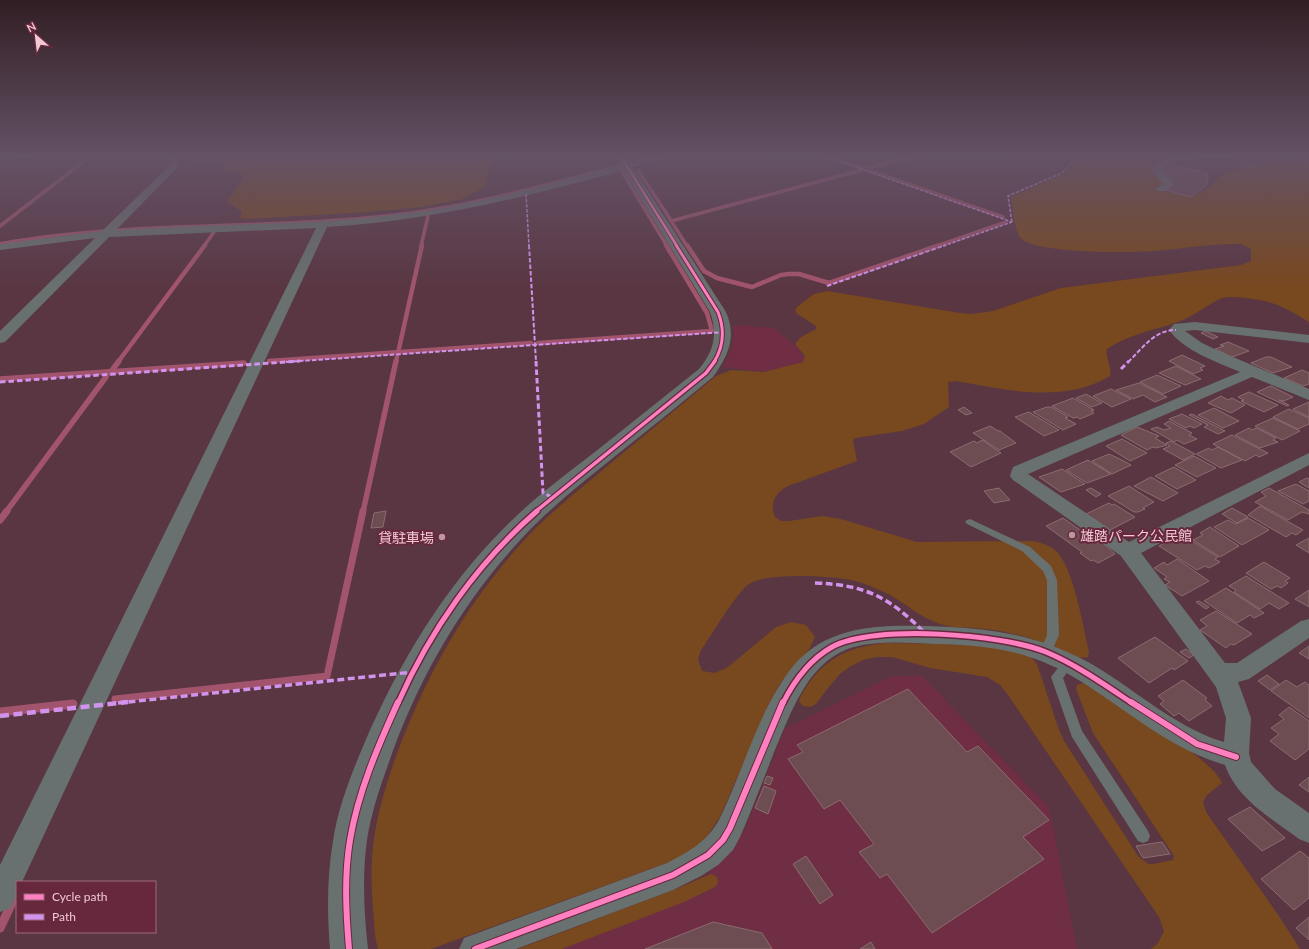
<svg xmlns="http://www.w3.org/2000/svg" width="1309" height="949" viewBox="0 0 1309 949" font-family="Lato,'Noto Sans JP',sans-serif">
<rect width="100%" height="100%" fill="#593642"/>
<!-- built -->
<g fill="#702e45">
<path d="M733,325L774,328L797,347L805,359L799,364L764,372L723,367L731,350L734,333Z"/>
<path d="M892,676H922L1049,807L1077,949H518L678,888L706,875L729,854L745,829L785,729Z"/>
</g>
<!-- green -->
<g fill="#78481f">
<path d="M179,155H492L485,187L462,199L422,207L369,212L246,219L240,218L242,212L227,201L244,178V175L218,169L228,164L178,158Z"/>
<path d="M1083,155H1214L1182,157L1158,163L1165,183L1160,190L1192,197L1211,186L1220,176L1245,167L1309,160V322C1284,307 1274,301 1245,298C1236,297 1226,296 1218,300C1204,307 1192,317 1178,322C1154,330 1127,335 1107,349C1105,358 1112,366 1110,376C1064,404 1006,390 956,381L948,382L949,407L924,424L902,431L855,438L853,441L857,461L788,486C776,492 769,503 775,517L781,521H789L822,516L841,519L917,542L1032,541C1042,543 1050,545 1057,552C1074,570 1083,626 1089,652L1088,657C1072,662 1044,642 1026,637C1013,634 999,630 985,629C970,627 954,629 940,624C920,618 906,603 888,594C876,588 864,583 851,580C829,576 768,572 749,584C736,593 712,635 701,650L698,659L702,671L715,673L728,667L776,627L791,622L806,625L815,637L809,650L793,667L779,685L768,706L720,817L707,836L690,852L667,863L431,949H378C374,935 374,921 373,907C368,850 376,815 394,762C424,678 467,601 528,536C552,511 579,490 605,468C642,437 679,407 716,376L731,370L764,372L803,362L805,356L795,344L801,337L816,329V326L796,313L795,310L797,307L814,294L827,291L960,313L971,314L993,311L1061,288L1241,265L1251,261V249L1241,244C1212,243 1182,249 1153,251C1131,253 1028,254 1019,236C1014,227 1013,207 1011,197L1065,173Z"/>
<path d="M888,643L991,645L1030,656L1037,664L1058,727L1064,741L1138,856L1148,864H1153L1173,860L1174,856L1093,733L1076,689L1077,685L1083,683L1089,685C1117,703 1212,757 1222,783L1207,795L1203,802L1206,812L1279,916L1300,949H1151L1158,943L1164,931L1159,917L1008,695L1000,685L987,677L930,668L892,657H877L863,660L851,666L840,674L828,688L816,704L810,707L803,706L799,701C801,694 805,689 809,683C829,655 856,645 888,643Z"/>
<path d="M711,874L717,877L718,882L715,887L684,902L562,949H518L678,888Z"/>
</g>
<!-- water -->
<path fill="#a2546d" d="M654,155H663L477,204L369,219L83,234L0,245V242C128,219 259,228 388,214C479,204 566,177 654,155Z"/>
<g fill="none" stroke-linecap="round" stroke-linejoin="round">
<!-- stream-far4 -->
<g stroke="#a2546d" stroke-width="3.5">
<path d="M825,155L1003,217"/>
<path d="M865,169L918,155"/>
<path d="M621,170L667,246"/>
<path d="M638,170L672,222"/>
<path d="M671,221L862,170"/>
<path d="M673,224L687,246"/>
<path d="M0,226L92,155"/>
<path d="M204,246L214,232"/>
<path d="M421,246L428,216"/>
<path d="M937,246L1006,222"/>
</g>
<!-- stream-far3 -->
<g stroke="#a2546d" stroke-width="4.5">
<path d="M687,245L704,271L717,278L752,287L781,275L789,274H799L829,283L940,245"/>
<path d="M538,343L712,331L707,313L666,245"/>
<path d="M398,353L422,245"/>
<path d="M269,361L531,343"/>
<path d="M118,362L205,245"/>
<path d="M396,362L397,357"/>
</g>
<!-- stream-far2 -->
<g stroke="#a2546d" stroke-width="5.5">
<path d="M110,373L119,361"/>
<path d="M0,379L244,363"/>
<path d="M6,512L106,377"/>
<path d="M363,512L396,361"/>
</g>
<!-- stream-far1 -->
<g stroke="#a2546d" stroke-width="7">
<path d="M0,520L7,511"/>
<path d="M115,699L327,676L363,511"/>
</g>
<!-- stream -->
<g stroke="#a2546d" stroke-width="9">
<path d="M0,712L73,704"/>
<path d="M0,928L17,892"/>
</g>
</g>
<!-- building -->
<g fill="#6d4d52" stroke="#8a6c71">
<path d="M1263,155H1287L1279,158Z"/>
<path d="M1247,162L1256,165L1246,167L1237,164Z"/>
<path d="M1170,165L1208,173L1205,175L1208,176L1206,186L1191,197L1165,190L1162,173L1166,172L1160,170Z"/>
<path d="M1206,331L1218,337L1213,339L1201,333Z"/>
<path d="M1228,342L1249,351L1232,357L1215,349L1224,346L1220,345Z"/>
<path d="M1182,355L1205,366L1200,368L1203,370L1193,374L1169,361Z"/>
<path d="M1266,357H1271L1292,367L1273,373L1251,363Z"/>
<path d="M1176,366L1201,379L1185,385L1159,373Z"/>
<path d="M1302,370L1309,373V384L1303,386L1284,378Z"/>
<path d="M1157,375L1181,386L1163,394L1140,382Z"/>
<path d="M1139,383L1167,397L1155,402L1143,395L1133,399L1116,390Z"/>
<path d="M1271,386L1293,397L1284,401L1279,400L1289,405L1287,406L1257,392Z"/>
<path d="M1111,389L1131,399L1112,407L1093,396Z"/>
<path d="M1249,392L1278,405L1264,412L1241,401L1244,400L1238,397Z"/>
<path d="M1086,394L1102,403L1092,407L1076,398Z"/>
<path d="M1221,396L1228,400L1232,398L1245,405L1231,413L1208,403Z"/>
<path d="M1073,398L1094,410L1091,411L1094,413L1080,419L1077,417L1073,418L1052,406Z"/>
<path d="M1309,402V417L1293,409Z"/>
<path d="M964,407L972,413L966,415L958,410Z"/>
<path d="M1047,407H1051L1068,417L1065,418L1076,424L1063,430L1033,412Z"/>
<path d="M1214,408L1239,421L1223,428L1198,415Z"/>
<path d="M1289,409L1309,418V424L1298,429L1273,417Z"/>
<path d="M1029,412L1059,430L1044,436L1015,417Z"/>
<path d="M1182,414L1202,424L1194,428L1190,426L1186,428L1169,419Z"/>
<path d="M1192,414L1225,431L1218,434L1204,427L1208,425L1189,415Z"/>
<path d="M1273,418L1300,431L1282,440L1255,426Z"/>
<path d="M1169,421L1192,433L1189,435L1197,439L1184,444L1177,440L1174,442L1151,429L1157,427L1164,430L1171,428L1164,424Z"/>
<path d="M990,426L998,431H1000L1016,443L999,450L973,433Z"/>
<path d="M1137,427L1159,436L1155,438L1167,445L1156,448L1153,447L1147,450L1121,435Z"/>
<path d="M1249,428L1252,430L1256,428L1276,438L1273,440L1278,442L1260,448L1235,435Z"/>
<path d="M1232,435L1268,453L1259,457L1256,455L1245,461L1213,444Z"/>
<path d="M1122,439L1147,453L1130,461L1106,446Z"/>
<path d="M982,440L1001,453L971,467L950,452L974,441L977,443Z"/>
<path d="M1171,441L1195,454L1183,460L1163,449L1170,446L1166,443Z"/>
<path d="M1218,447L1242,460L1221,468L1196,454L1209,448L1212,450Z"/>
<path d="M1109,454L1120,459L1131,465L1112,474L1092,461Z"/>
<path d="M1194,456L1216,468L1197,477L1175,465Z"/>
<path d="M1088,460L1111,474L1087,483L1066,470Z"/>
<path d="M1174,467L1196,480L1177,489L1155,476Z"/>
<path d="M1062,469L1085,484L1061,492L1039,477Z"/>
<path d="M1151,477L1178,493L1163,501L1134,486Z"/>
<path d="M1307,478L1309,479V488L1299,482Z"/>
<path d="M1296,484L1309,491V501L1303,504L1278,491Z"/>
<path d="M1129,486L1154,502L1143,508L1145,509L1138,512H1134L1108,496Z"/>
<path d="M999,488L1010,500L994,503L984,491Z"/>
<path d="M1091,488L1101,494L1096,497L1086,490Z"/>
<path d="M1269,488L1309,510V514L1302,512L1288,520L1255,502L1266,496L1261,492Z"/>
<path d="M1109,503L1112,505L1114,504L1135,517L1110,530L1086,514Z"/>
<path d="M1260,506L1303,530L1296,535L1292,533L1286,537L1248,515Z"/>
<path d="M1232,508L1248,517L1237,523L1222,514Z"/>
<path d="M386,511L383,527L371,528L374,513Z"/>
<path d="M1063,518L1100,544L1103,543L1115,554L1098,563L1093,560L1091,561L1080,553L1082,552L1046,526Z"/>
<path d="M1248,518L1269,530L1242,545L1214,527L1228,520L1236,524Z"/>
<path d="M1210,527L1239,546L1220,557L1193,540L1203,535L1200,533Z"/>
<path d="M1182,535L1218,557L1215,559L1220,562L1209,568L1205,566L1197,570L1159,546L1171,539L1175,542L1177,541L1174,539Z"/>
<path d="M1309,538V553L1296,545Z"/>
<path d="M1177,559L1209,581L1182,596L1165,585L1170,582L1164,579L1167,577L1154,568L1164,562L1167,565Z"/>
<path d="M1264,562L1290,578L1285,581L1288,583L1281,588L1277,586L1271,589L1246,573Z"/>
<path d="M1246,576L1289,603L1279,609L1269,603L1260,609L1234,592L1236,590L1229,586Z"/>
<path d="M1226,588L1264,613L1254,618L1250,615L1237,623L1204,601Z"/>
<path d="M1309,590V607L1295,599Z"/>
<path d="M1199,601L1209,607L1206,609L1196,602Z"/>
<path d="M1216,611L1252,634L1234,645L1231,644L1226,648L1200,630L1207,626L1200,620Z"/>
<path d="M1155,637L1188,661L1174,670L1172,668L1149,683L1118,658Z"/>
<path d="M1309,646V659L1299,653Z"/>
<path d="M1186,649L1194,655L1189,658L1180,652Z"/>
<path d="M1267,675L1279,684L1270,690L1258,681Z"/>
<path d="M1183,680L1207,698L1205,700L1212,706L1189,721L1179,713L1174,716L1160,704L1164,701L1158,696Z"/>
<path d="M1286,680L1297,687L1305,682L1309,685V718L1271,691Z"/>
<path d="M908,689L967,752L978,746L1049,820L1023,837L1044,859L932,933L887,874L880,878L859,852L874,844L840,800L824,809L788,759L803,752L797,745Z"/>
<path d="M1289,707L1309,721V749L1295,760L1270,741L1279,734L1271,728L1284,719L1279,715Z"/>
<path d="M767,776L773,778L770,785L764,783Z"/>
<path d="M1309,777V792L1299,785Z"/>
<path d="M764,786L776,791L768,814L755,808Z"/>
<path d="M1250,807L1285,838L1262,851L1228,819Z"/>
<path d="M1162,842L1170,854L1143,858L1136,846Z"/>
<path d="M1300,851L1309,858V898L1294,910L1261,879Z"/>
<path d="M806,856L833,895L820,904L793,864Z"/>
<path d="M1309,917V940L1296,928Z"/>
<path d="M713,922L762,933L772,949H645Z"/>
<path d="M871,942L875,949H860Z"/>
</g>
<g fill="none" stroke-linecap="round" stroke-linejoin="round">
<!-- service -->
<g fill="#687170" fill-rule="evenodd">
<path d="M970,519L1030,547L1051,566L1057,580L1059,635L1050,655L1046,657L1042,655L1040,652L1047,635V580L1043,571L1022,551L967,524L965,522L967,520Z"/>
<path d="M1068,658L1072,660L1074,663L1063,678L1082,731L1148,831L1150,836L1148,841L1143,843L1138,841L1072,737L1051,677L1064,660Z"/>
</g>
<!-- minor -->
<g fill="#687170" fill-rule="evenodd">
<path d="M0,155H36L31,158L0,159Z"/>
<path d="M168,155H177L176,158L180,162L177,168L116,230C216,223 317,226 417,212C488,202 557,181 626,164L631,167L629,169C529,196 432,221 327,227L22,882H17V894L11,908L0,912V865L316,228L109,237L5,342L0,343V331L95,238L0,250V244L102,231L168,167L170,162L166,158Z"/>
<path d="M1179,155H1235L1230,158C1215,158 1167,156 1161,170L1174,184L1165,191H1157L1156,189L1163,183L1153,173L1151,168L1158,162Z"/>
<path d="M1195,322L1309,335V343L1195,330L1185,331L1202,343L1221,352L1309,389V400L1252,377L1028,474L1129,542L1309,453V465L1141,553L1225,663H1237L1301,621L1309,619V638L1249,679L1238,682L1251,718L1249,753L1251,762L1275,789L1309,813V843L1299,839C1272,819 1237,799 1225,765C1164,747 1124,706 1070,675C1026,650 986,645 936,644C909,643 880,640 854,647C807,660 790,716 773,755C762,783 752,810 740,837L733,850L718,865L701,876L673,890L516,949H459L464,938L667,863C689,852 708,841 720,818C743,771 760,706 794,665C829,625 879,625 927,626C986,628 1034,633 1086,661C1132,686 1173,727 1224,742L1226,718L1216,687L1121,556L1013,480L1010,476L1013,467L1240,372C1217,362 1184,351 1169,330L1174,324Z"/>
</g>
<!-- tertiary -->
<path fill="#687170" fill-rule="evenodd" d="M614,155H625L726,312C737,337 728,356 713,377C680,404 647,431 614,457C583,482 551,507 524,536C462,602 417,680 388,765C379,790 371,814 367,840C362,876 364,913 368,949H330C327,913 327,876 333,841C338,807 351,775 364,744C399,663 444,587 508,524C536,496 569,472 600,448C633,422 666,395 699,369C714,351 718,334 710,312Z"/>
<!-- quiet-far4 -->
<g stroke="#d193ec" stroke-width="1.5" stroke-dasharray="3.5 1.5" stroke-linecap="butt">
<path d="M821,155L1012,222"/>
<path d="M626,167L671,155"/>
<path d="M526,194L529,246"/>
<path d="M1012,222L1008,196L1062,173L1079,155"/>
<path d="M943,246L1012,222"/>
</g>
<!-- quiet-far3 -->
<g stroke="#d193ec" stroke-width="2" stroke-dasharray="4.5 2" stroke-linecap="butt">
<path d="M529,245L536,362"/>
<path d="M827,286L946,245"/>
<path d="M286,362L724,332"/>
<path d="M1128,362C1143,348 1154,330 1176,330"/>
</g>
<!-- quiet-far2 -->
<g stroke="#d193ec" stroke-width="3" stroke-dasharray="5.5 3" stroke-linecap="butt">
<path d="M536,361L543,493L552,497"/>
<path d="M1121,369L1129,361"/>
<path d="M0,382L300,361"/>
</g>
<!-- quiet-far1 -->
<g stroke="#d193ec" stroke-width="3.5" stroke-dasharray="7 3.5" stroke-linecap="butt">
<path d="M815,583C868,585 890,598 927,635"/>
<path d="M118,703L413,672"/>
</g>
<!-- quiet -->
<path stroke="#d193ec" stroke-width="4.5" stroke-dasharray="9 4.5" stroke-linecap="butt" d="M0,716L128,702"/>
<!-- cycleway-far4 casing -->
<g stroke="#67283e" stroke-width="4">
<path id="cycleway-far4" d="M620,155L677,246"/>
</g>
<!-- cycleway-far3 casing -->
<g stroke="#67283e" stroke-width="5">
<path id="cycleway-far3" d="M676,245L718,312C725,330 724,346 714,362"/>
</g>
<!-- cycleway-far2 casing -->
<g stroke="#67283e" stroke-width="6">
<path id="cycleway-far2" d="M535,512L706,373L715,361"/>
</g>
<!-- cycleway-far1 casing -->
<g stroke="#67283e" stroke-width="8">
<g id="cycleway-far1">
<path d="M398,703C430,631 477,563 537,511"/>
<path d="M783,703C794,681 809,660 832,647C874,624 1002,634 1046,652C1077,665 1105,685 1132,703"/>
</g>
</g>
<!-- cycleway casing -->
<g stroke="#67283e" stroke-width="8">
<g id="cycleway">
<path d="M1131,702L1197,744L1236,757"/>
<path d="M349,949C346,913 344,876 350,840C358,792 378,746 398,702"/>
<path d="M475,949L673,875L708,855L723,840L730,828L783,702"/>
</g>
</g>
<!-- cycleway-far4 -->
<use href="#cycleway-far4" stroke="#ff80c0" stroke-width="2.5"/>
<!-- cycleway-far3 -->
<use href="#cycleway-far3" stroke="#ff80c0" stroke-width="3"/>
<!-- cycleway-far2 -->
<use href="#cycleway-far2" stroke="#ff80c0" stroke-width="3.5"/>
<!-- cycleway-far1 -->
<use href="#cycleway-far1" stroke="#ff80c0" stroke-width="5"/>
<!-- cycleway -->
<use href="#cycleway" stroke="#ff80c0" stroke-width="6"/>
</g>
<!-- sky -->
<linearGradient id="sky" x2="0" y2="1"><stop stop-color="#311e24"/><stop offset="0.54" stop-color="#645265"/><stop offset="1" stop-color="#645265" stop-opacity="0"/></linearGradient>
<rect width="1309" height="288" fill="url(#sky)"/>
<!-- markers -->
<g fill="#bc96a0" stroke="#67283e" stroke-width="1.5">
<circle cx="1072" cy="535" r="4"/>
<circle cx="442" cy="537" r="4"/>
</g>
<g text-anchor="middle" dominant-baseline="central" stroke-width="4" stroke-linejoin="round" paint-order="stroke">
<!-- poi labels -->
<g font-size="14" fill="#f1c9d3" stroke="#67283e" text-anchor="start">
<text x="1080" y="535">雄踏パーク公民館</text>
<text x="434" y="537" text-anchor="end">貸駐車場</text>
</g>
</g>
<!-- legend -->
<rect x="16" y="881" width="140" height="52" fill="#67283e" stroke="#9e687a"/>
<rect x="24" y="894" width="20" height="6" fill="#ff80c0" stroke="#9e687a"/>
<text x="52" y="901" font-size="12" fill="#f1c9d3">Cycle path</text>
<rect x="24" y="914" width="20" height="6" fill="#d193ec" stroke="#9e687a"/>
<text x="52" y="921" font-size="12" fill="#f1c9d3">Path</text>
<!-- north arrow -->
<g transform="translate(36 36) rotate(332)" stroke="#67283e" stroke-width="3" paint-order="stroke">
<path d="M0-3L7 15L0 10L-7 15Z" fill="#f1c9d3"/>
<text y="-6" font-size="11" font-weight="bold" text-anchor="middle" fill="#f1c9d3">N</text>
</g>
</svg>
